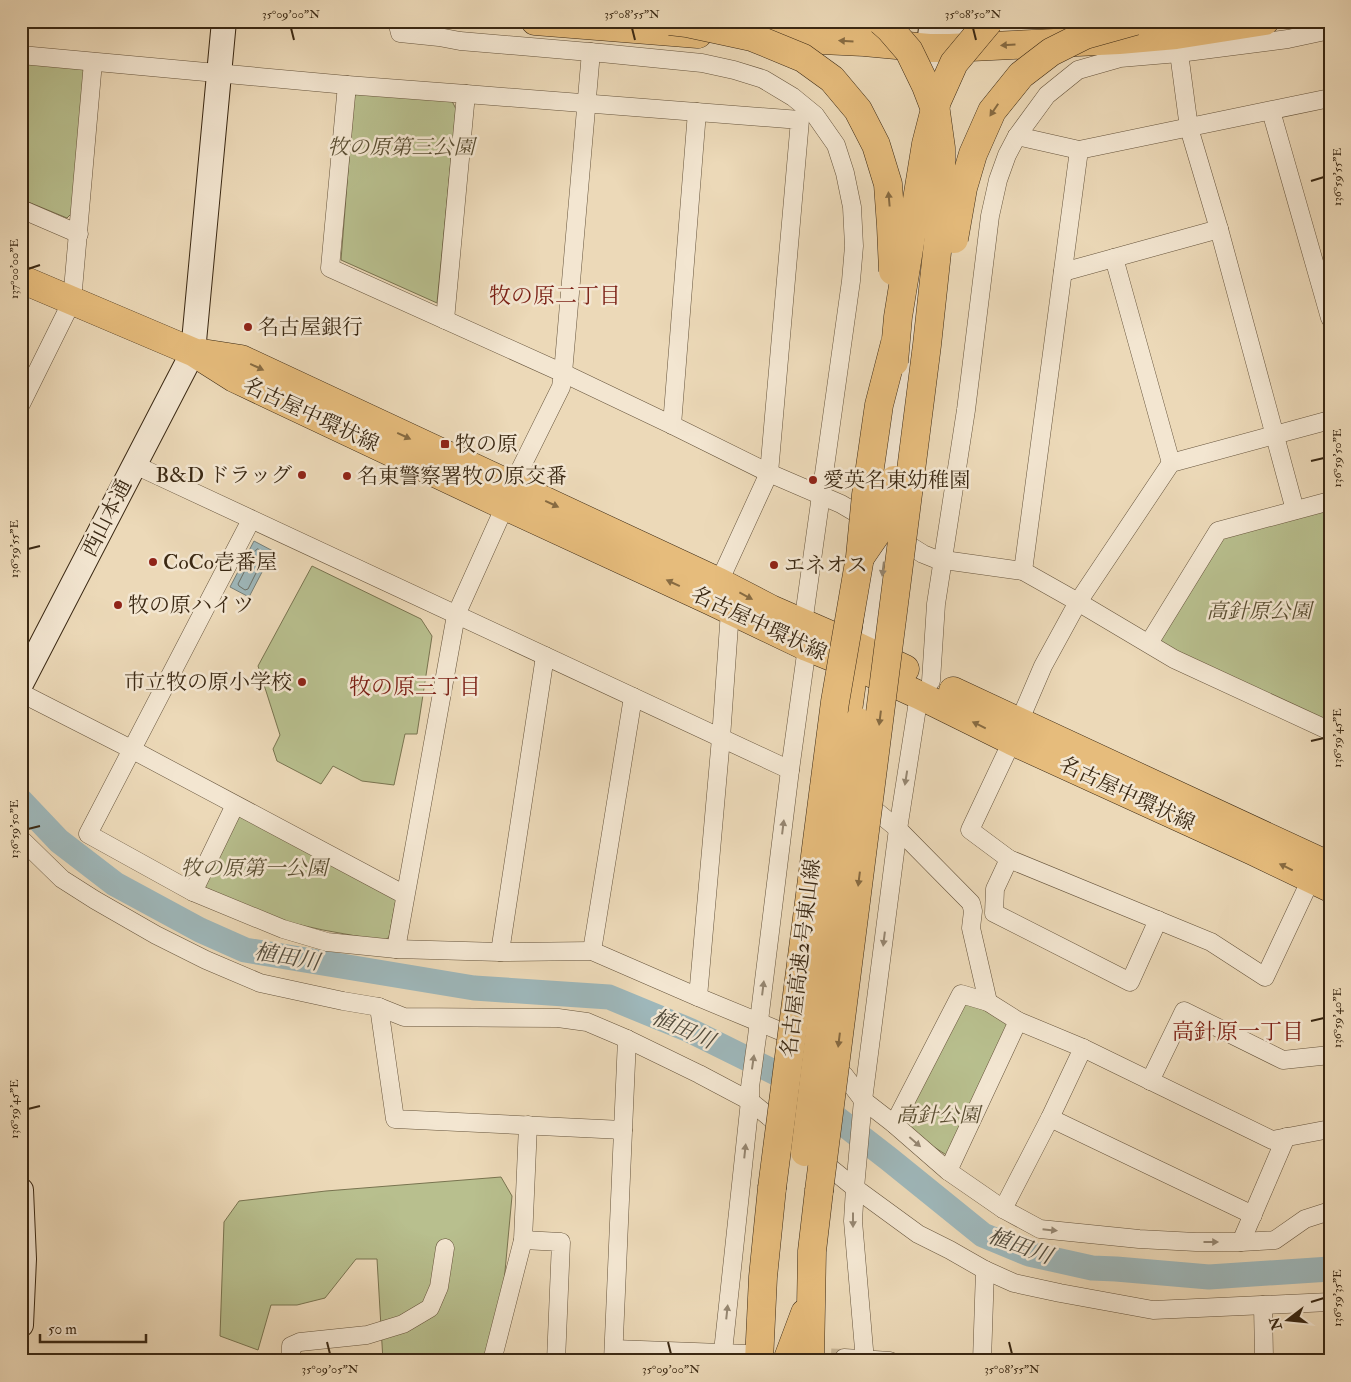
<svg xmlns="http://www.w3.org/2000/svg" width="1351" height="1382" viewBox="0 0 1351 1382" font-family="'IM FELL Double Pica','Noto Serif JP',serif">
<rect width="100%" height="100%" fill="#ecd9b8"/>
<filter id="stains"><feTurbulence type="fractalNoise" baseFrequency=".004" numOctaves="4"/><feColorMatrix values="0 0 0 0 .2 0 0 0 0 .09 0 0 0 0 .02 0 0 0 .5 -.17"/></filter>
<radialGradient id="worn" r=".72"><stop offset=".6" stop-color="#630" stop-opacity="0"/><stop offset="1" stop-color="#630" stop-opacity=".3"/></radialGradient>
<!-- green -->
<g fill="#b8bf8e" stroke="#797450">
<path d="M21,63L85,69L72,213L67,218L21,199Z"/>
<path d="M361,92L451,99L456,109L437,303L341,260L354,96Z"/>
<path d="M1330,506V723L1160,644L1161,638L1222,536Z"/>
<path d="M312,566L421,619L432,636L417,734H405L394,785L362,781L333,766L321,784L277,761L273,749L280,735L258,666Z"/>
<path d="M237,815L396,900L389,937L384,941L323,930L274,919L202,886Z"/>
<path d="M968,1003L1004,1018L1008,1029L948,1156L906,1129L904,1121L963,1006Z"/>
<path d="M501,1177L512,1196L503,1293L487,1361H383L377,1259H356L325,1298L297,1305H271L258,1350L220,1336L224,1222L239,1201L326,1191Z"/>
</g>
<!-- water -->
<path fill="#9eb7ba" stroke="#767e77" d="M254,541L273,551L249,597L230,587Z"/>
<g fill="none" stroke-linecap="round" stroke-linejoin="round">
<!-- shore -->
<path stroke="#6c7066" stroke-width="1" d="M258,549L264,553L265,555L248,589L245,590L239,586L238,584L255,551Z"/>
<!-- river -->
<path stroke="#9eb7ba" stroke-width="25" d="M21,801L59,841L115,884L200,930L245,950L474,988L609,997L689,1030L782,1076L889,1159L983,1235L1029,1254L1092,1268L1116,1269L1209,1277L1330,1269"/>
<!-- street-tunnel -->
<path stroke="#c8b697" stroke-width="18" stroke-dasharray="18 9" stroke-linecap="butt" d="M750,1354L844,1358"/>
<!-- street casing -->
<g stroke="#66543c" stroke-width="19">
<g id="street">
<path d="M397,21L400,33L439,37L460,41L601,53L702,63L734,70L763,79L793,97L815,115L836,145L845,173L852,207L854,246L851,281L803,624"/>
<path d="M1179,53L1189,128L1219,229L1295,510"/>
<path d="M21,55L347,85L466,94L800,120L769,473L719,582"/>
<path d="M347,85L330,268L563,373L672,425L769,473L841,504L870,521"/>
<path d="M1271,111L1330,318"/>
<path d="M1017,136L1079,150L1330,98"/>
<path d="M21,209L79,234"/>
<path d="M1114,258L1171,463"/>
<path d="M1063,272L1219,229"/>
<path d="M445,320L466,94"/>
<path d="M21,404L72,301L93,62"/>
<path d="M672,425L697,112"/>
<path d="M135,465L790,770"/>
<path d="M512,486L561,387L563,373L591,52"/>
<path d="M251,520L88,834L193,892L283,929L327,942L396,949L500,952L592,951L698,997L721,738L730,611"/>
<path d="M894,536L923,554L943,562"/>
<path d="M944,560L1023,571L1078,602L1174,659L1330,731"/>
<path d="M1023,571L1079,150"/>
<path d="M1149,643L1218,531L1330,501"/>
<path d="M931,681L936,604L966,410L990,216L998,180L1007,155L1017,136L1047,95L1078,70L1120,58L1179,53L1288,39L1330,30"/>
<path d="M21,693L131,749L405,895"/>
<path d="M1019,722L1043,666L1078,602L1171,463L1330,420"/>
<path d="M1012,741L970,830L1009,859L1211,942L1265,977L1311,879"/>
<path d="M866,799L876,811L898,829L971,903L973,911L971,928L988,1002"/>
<path d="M21,839L62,879L95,900L156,935L206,960L260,983L343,1001L379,1007L404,1017L558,1018L587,1022L627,1039L699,1074L750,1101L785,1130"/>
<path d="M1009,859L995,889L994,913L1130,982L1158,920"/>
<path d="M193,892L235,805"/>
<path d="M396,949L456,615L505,506"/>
<path d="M592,951L633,697"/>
<path d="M500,952L545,656"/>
<path d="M698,997L780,1031"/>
<path d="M379,1007L395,1119L623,1130"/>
<path d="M844,1075L863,1100L894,1124L948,1171L1003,1209L1040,1229L1139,1239L1196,1242H1241L1275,1240L1305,1219L1330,1211"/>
<path d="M1150,1081L1184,1011L1283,1060L1330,1055"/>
<path d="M1050,1118L1253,1215"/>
<path d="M894,1124L961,994L988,1002L1018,1021L1083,1048L1272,1140L1330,1129"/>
<path d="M818,1158L855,1188L918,1234L950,1250L985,1270L1014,1283L1060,1293L1153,1310L1330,1302"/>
<path d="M948,1171L1018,1021"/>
<path d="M1003,1209L1050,1118L1083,1048"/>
<path d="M523,1240L561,1242L556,1361"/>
<path d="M1241,1242L1286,1137"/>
<path d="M614,1349L748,1354"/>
<path d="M844,1358L890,1361"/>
<path d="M291,1361V1346L300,1342L367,1335L403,1324L430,1308L439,1287L445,1248"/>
<path d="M492,1361L523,1240L528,1125"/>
<path d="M613,1361L627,1039"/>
<path d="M722,1361L750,1101V1087L757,1037L790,770L807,647"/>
<path d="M865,1361L853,1221L855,1188L863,1100L898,829L919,695"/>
<path d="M982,1361L985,1270"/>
<path d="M1262,1361L1264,1358L1263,1305"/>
</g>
</g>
<!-- secondary casing -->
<g stroke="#3a2813" stroke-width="26">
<g id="secondary">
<path d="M948,66L953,21"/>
<path d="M926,67L932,21"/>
<path d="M869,671L925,245"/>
<path d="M21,684L193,352L224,21"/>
<path d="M21,1190L24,1259L21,1325"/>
</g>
</g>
<!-- primary casing -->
<g stroke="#3a2813" stroke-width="29">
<g id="primary">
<path d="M21,279L193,352L234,378L505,506L711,601L807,647L869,672L919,695L1012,741L1253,851L1330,888"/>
<path d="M202,353L241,359L719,582L771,609L856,646L905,669"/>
<path d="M953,691L1330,866"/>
</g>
</g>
<!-- highway casing -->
<g stroke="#3a2813" stroke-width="29">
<g id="highway">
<path d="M535,21L698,34"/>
<path d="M756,37L864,42L929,48H950L1119,40L1176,35L1265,21"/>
<path d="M847,718L854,667"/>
<path d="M759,1361L763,1277L772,1188"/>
<path d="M787,1361L805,1313"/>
<path d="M810,1361L812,1251L819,1191"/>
</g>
</g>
<!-- street -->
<use href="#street" stroke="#f3e6d1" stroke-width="18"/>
<!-- secondary -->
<use href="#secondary" stroke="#f3e6d1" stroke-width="24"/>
<!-- primary -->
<use href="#primary" stroke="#e6bc7c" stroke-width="28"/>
<!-- highway -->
<use href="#highway" stroke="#e6bc7c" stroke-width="28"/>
<!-- highway-bridge casing -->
<g stroke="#3a2813" stroke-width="29" stroke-linecap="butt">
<g id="highway-bridge">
<path d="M670,21L687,23L752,37L803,58L832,79L858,110L876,145L888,184L891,226L893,271"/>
<path d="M954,239L963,188L973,154L992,111L1021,75L1051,52L1085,35L1135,21"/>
<path d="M894,362L898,317L926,144L937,101L954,63L989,21"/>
<path d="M861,556L885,521L892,501L894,480"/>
<path d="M805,1152L858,722"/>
<path d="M772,1188L835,702L860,557L866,495L879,405L895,343"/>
<path d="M819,1191L927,345L941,215V148L936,112L926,86L909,51L890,29L881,21"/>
</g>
</g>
<!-- highway-bridge -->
<use href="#highway-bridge" stroke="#e6bc7c" stroke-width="28"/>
</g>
<!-- one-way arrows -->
<defs><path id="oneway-solid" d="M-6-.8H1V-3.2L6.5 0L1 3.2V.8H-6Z" transform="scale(1.25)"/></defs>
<g fill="#876b42">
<use href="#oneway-solid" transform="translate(846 41) rotate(-177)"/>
<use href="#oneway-solid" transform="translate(1008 45) rotate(177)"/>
<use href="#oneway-solid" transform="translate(994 110) rotate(124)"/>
<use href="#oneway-solid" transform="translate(889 199) rotate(-95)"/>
<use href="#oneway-solid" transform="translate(257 367) rotate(25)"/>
<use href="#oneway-solid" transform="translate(404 436) rotate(25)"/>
<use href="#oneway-solid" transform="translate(552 504) rotate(25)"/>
<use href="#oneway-solid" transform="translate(673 583) rotate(-155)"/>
<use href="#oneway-solid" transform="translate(746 596) rotate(28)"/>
<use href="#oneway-solid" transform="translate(880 718) rotate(97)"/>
<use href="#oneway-solid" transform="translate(979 725) rotate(-154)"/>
<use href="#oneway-solid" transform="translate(1286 867) rotate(-154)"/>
<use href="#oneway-solid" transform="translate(859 879) rotate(97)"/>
<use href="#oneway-solid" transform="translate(839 1040) rotate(97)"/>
</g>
<g fill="#968772">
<use href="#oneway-solid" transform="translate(883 569) rotate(97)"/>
<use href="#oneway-solid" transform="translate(906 778) rotate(99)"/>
<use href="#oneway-solid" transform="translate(783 827) rotate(-83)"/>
<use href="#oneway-solid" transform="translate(884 939) rotate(97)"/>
<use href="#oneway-solid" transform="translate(763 988) rotate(-83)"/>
<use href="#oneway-solid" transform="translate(753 1062) rotate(-82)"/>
<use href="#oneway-solid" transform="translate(915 1142) rotate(41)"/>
<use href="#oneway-solid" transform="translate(745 1151) rotate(-84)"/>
<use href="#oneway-solid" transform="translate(853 1220) rotate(90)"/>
<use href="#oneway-solid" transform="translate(1050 1230) rotate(6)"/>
<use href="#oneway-solid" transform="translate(1211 1242)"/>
<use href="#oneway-solid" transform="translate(727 1312) rotate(-84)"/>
</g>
<!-- ticks -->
<path fill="none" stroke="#3a2813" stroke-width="2" d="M291,28L294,40M632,28L635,40M973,28L976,40M1311,181L1324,177M28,269L40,265M1311,461L1324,458M28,549L40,546M1311,741L1324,738M28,829L40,826M1311,1021L1324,1018M28,1109L40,1106M1311,1302L1324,1298M327,1342L330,1354M668,1342L671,1354M1009,1342L1012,1354"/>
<!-- markers -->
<g fill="#8f2418" stroke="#f3e6d1" stroke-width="2">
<circle cx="248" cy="327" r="5"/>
<rect x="440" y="439" width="10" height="10" rx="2.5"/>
<circle cx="302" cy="475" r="5"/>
<circle cx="347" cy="476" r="5"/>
<circle cx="813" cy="480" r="5"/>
<circle cx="153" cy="562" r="5"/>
<circle cx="774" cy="565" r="5"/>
<circle cx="118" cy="605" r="5"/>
<circle cx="302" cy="682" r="5"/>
</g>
<g text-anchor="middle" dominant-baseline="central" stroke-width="5" stroke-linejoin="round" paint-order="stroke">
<!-- park labels -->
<g font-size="21" font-style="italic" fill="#5a4e32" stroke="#f3e6d1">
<text x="401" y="147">牧の原第三公園</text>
<text x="1259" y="611">高針原公園</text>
<text x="254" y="868">牧の原第一公園</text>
<text x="938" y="1115">高針公園</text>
</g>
<!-- poi labels -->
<g font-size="21" fill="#3a2813" stroke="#f3e6d1" text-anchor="start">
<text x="258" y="327">名古屋銀行</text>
<text x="455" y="444">牧の原</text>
<text x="292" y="475" text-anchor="end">B&amp;D ドラッグ</text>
<text x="357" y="476">名東警察署牧の原交番</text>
<text x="823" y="480">愛英名東幼稚園</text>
<text x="163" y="562">CoCo壱番屋</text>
<text x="784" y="565">エネオス</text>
<text x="128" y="605">牧の原ハイツ</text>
<text x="292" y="682" text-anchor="end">市立牧の原小学校</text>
</g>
<!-- street labels -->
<g font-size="21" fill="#3a2813" stroke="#f3e6d1">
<text transform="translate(311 415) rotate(25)">名古屋中環状線</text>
<text transform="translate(107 518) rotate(-63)">西山本通</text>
<text transform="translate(759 624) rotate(25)">名古屋中環状線</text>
<text transform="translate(1127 794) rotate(25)">名古屋中環状線</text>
<text transform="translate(801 958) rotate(-83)">名古屋高速2号東山線</text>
</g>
<!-- neighbourhood labels -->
<g font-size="22" fill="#7a1f14" stroke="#f3e6d1">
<text x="555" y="296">牧の原二丁目</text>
<text x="415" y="687">牧の原三丁目</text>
<text x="1238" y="1032">高針原一丁目</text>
</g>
<!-- water labels -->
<g font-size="22" font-style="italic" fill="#534c3d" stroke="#f3e6d1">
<text transform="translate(287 957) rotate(10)">植田川</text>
<text transform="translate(683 1029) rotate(24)">植田川</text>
<text transform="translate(1020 1246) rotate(20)">植田川</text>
</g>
</g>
<!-- margin -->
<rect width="1351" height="1382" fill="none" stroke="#ecd9b8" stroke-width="55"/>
<!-- north arrow -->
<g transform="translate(1288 1320) rotate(254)" stroke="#f3e6d1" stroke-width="4" paint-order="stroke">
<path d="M0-4L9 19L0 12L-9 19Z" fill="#3a2813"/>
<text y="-8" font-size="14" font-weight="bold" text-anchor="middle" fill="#3a2813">N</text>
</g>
<!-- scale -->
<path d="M40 1334v8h106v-8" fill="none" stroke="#3a2813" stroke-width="2.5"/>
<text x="48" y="1334" font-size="15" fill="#3a2813" stroke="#f3e6d1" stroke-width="4" paint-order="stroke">50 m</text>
<rect x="28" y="28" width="1296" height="1326" fill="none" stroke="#3a2813" stroke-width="2"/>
<g font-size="12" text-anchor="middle" fill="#3a2813">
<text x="291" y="18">35°09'00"N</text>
<text x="632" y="18">35°08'55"N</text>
<text x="973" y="18">35°08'50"N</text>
<text transform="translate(1337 177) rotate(-90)" y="4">136°59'55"E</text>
<text transform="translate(14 269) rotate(-90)" y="4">137°00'00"E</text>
<text transform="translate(1337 458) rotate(-90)" y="4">136°59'50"E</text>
<text transform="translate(14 549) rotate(-90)" y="4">136°59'55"E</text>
<text transform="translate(1337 738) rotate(-90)" y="4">136°59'45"E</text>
<text transform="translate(14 829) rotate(-90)" y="4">136°59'50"E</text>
<text transform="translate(1337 1018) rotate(-90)" y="4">136°59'40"E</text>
<text transform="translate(14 1109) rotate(-90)" y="4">136°59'45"E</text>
<text transform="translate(1337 1298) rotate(-90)" y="4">136°59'35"E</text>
<text x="330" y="1373">35°09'05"N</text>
<text x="671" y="1373">35°09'00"N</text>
<text x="1012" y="1373">35°08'55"N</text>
</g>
<rect width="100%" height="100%" filter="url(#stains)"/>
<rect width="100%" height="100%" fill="url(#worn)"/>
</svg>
